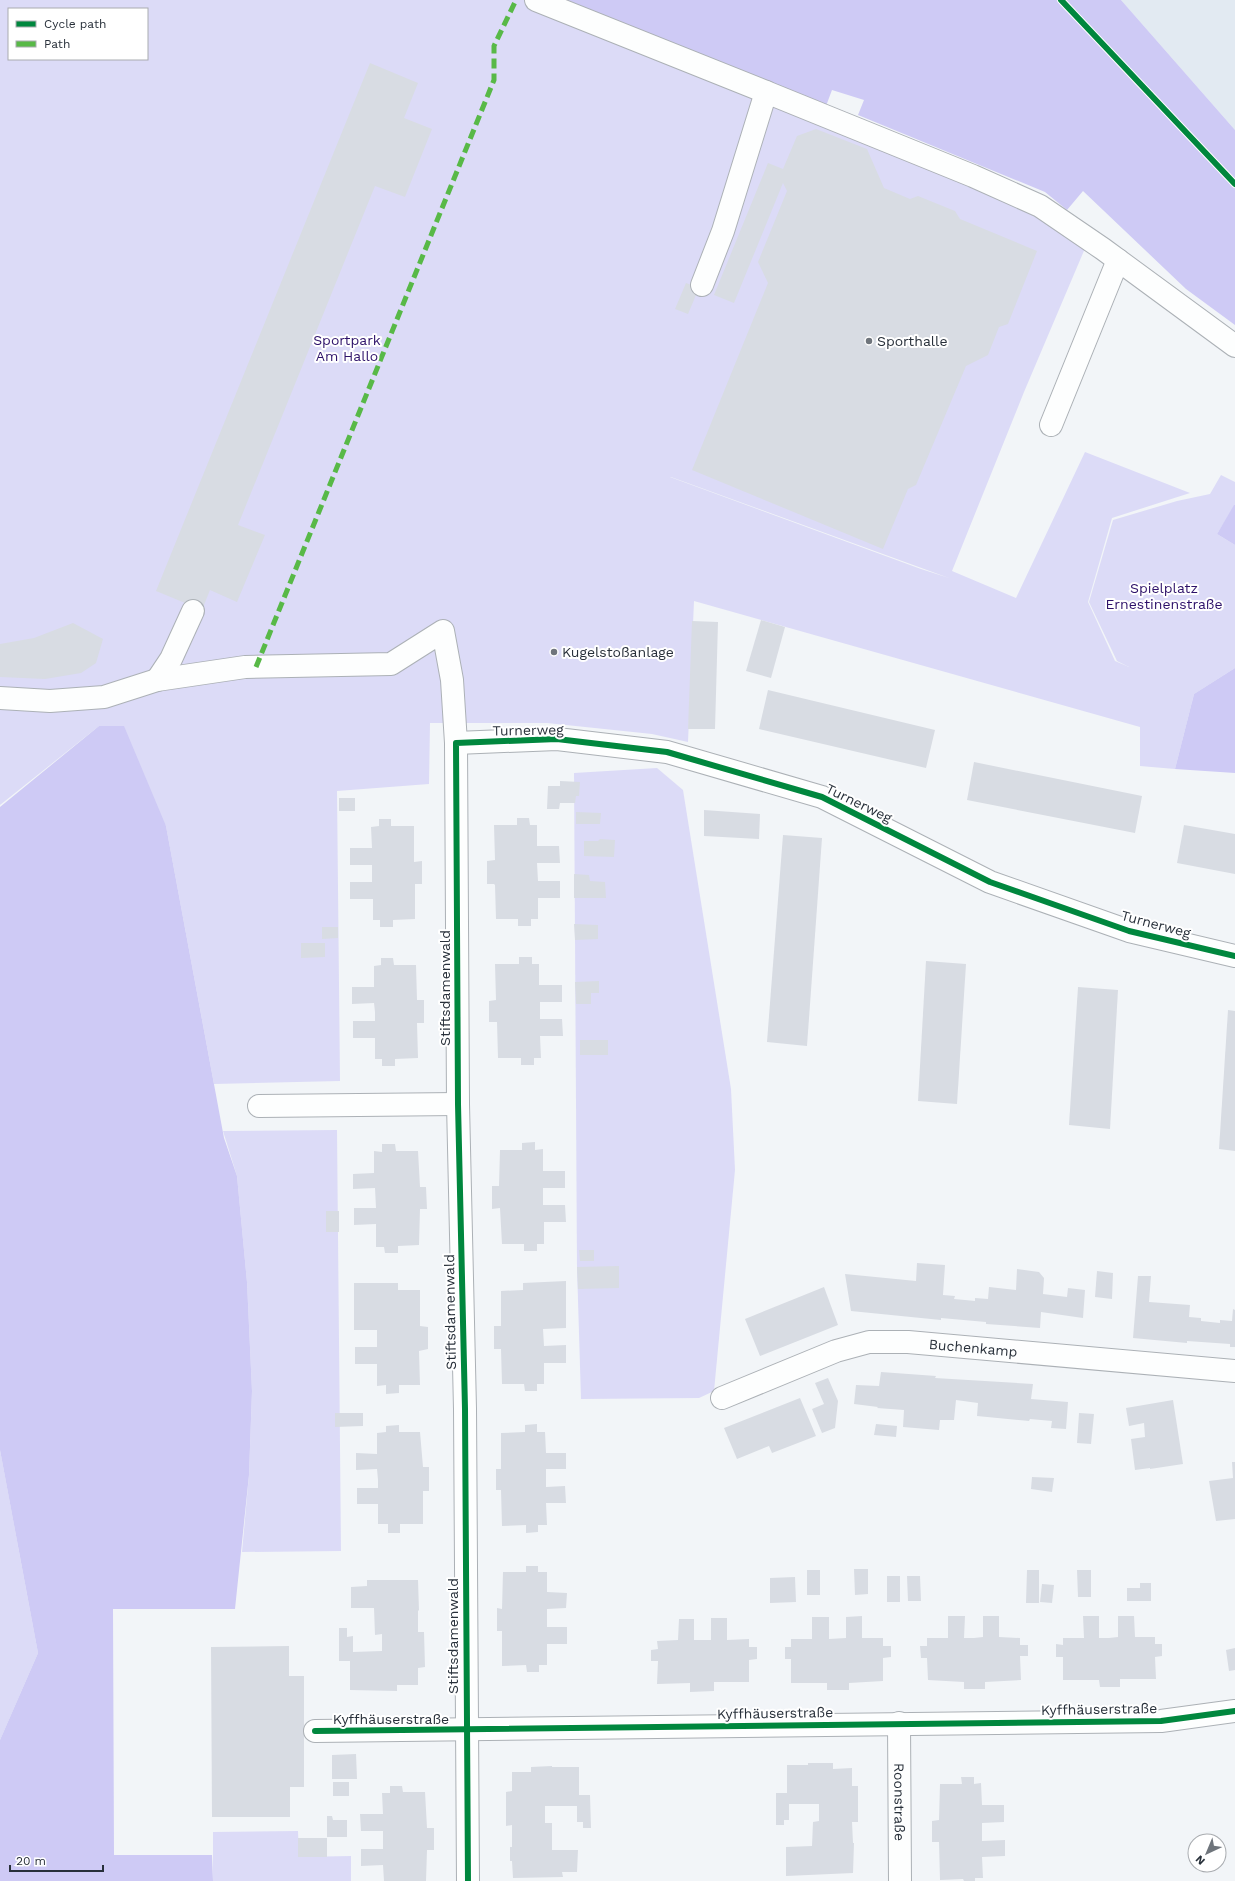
<svg xmlns="http://www.w3.org/2000/svg" width="1235" height="1881" viewBox="0 0 1235 1881" font-family="'Work Sans',sans-serif">
<rect width="100%" height="100%" fill="#f2f5f8"/>
<!-- built -->
<path fill="#e2eaf2" d="M1121,0H1235V130Z"/>
<!-- green -->
<g fill="#dcdbf7" fill-rule="evenodd">
<path d="M0,0H550L1053,223L1086,246L1024,392L952,571L1016,598L1085,452L1190,493L1112,518L1088,602L1115,661L1129,667L1117,661L1089,602L1113,520L1177,501L1210,494L1221,475L1235,482V505L1217,534L1235,545V668L1194,694L1175,769L1140,766V727L694,601L688,742L652,734L547,723H430L429,784L337,791L340,1081L214,1084L166,826L99,726L0,805ZM9,9H147V59H9ZM670,477H671L949,578L921,569Z"/>
<path d="M657,768L683,790L731,1089L735,1170L714,1391L699,1398L581,1399L577,1267L574,773Z"/>
<path d="M337,1130L341,1551L242,1552L249,1475L252,1391L247,1282L237,1176L223,1131Z"/>
<path d="M0,1450L38,1653L0,1740Z"/>
<path d="M298,1831L299,1857L351,1856V1881H213V1832Z"/>
</g>
<!-- forest -->
<g fill="#cecaf5">
<path d="M567,0H1121L1235,130V325L1186,289L1083,191L1067,210L1045,192L858,115L864,100L832,90L826,106Z"/>
<path d="M1234,505H1235V545L1217,534Z"/>
<path d="M1235,668V773L1175,769L1194,694Z"/>
<path d="M99,726H124L166,826L224,1138L237,1176L247,1282L252,1391L249,1475L235,1609H113L114,1855H212L213,1881H0V1740L38,1653L0,1450V807Z"/>
</g>
<!-- building -->
<g fill="#d8dce3">
<path d="M370,63L418,83L404,118L432,129L405,197L375,186L238,525L265,535L237,602L210,590L202,610L156,591Z"/>
<path d="M816,129L867,149L884,188L910,199L918,196L955,211L960,219L1037,251L1008,324L999,327L988,355L966,366L916,485L908,489L883,549L692,470L768,283L758,262L787,191L783,183L734,303L714,295L768,163L783,169L797,136Z"/>
<path d="M686,283L699,288L688,314L675,309Z"/>
<path d="M761,620L785,627L771,678L746,671Z"/>
<path d="M692,621L718,622L715,729H688Z"/>
<path d="M73,623L103,639L96,663L81,673L45,679L0,677V644L34,638Z"/>
<path d="M768,690L935,730L926,768L759,729Z"/>
<path d="M974,762L1142,796L1135,833L967,800Z"/>
<path d="M560,781L580,782L579,796H576L575,803H560L559,809H547L548,786H560Z"/>
<rect x="339" y="798" width="16" height="13"/>
<path d="M704,810L760,814L759,839L704,836Z"/>
<path d="M576,812L601,813L600,824H576Z"/>
<path d="M517,818H529L530,825H537V846H559L560,863H537L538,881H560V898H538V919H531V926H518V919H496L495,885L494,884H487V861L495,860L494,825H517Z"/>
<path d="M379,819H391V826H414V862L422,861V884H415V919L393,920V927H380V920H373V899H350V882H372V865H350V848H372L371,827L379,826Z"/>
<path d="M1184,825L1235,834V874L1177,863Z"/>
<path d="M783,835L822,838L807,1046L767,1042Z"/>
<path d="M600,839L615,840L614,857L584,856V841H598Z"/>
<path d="M574,874L589,875L590,881L605,882L606,898H574Z"/>
<path d="M574,924L598,925V939L575,940Z"/>
<path d="M322,927H338V938L322,939Z"/>
<path d="M301,943H325V957L301,958Z"/>
<path d="M519,957H532V964H539V985H562V1002H540V1019H562L563,1036H540L541,1058H534V1065H521V1058H498L497,1022H489V1001L496,1000L495,964H519Z"/>
<path d="M381,958H393L394,965H416L417,1000H424V1023H417L418,1058L395,1059V1066H382V1059H375V1038H353V1021H375V1012L374,1003L352,1004V987H374V966L381,965Z"/>
<path d="M926,961L966,964L957,1104L918,1101Z"/>
<path d="M599,981V993H591V1004H576L575,982Z"/>
<path d="M1078,987L1118,990L1110,1129L1069,1125Z"/>
<path d="M1228,1010L1235,1011V1151L1219,1149Z"/>
<rect x="580" y="1040" width="28" height="15"/>
<path d="M535,1142V1150L543,1149V1171H565V1188H543V1205H565L566,1222H544V1244H537V1251H524V1244H502L500,1208L492,1209V1186H499L500,1150H522V1143Z"/>
<path d="M382,1144H395L396,1151H418L420,1187H426L427,1209H420L419,1245L398,1246V1253H385L384,1247H376V1224L354,1225V1208H376L375,1188L353,1189V1174L374,1173V1151L382,1152Z"/>
<rect x="326" y="1211" width="13" height="21"/>
<path d="M579,1250H594V1261H580Z"/>
<path d="M917,1263L945,1265L943,1295L955,1296L954,1299L965,1300L975,1301V1298L988,1299L989,1287L1016,1290L1017,1269L1039,1272L1044,1278L1043,1294L1067,1297L1068,1288L1085,1290L1083,1318L1041,1312L1040,1328L986,1324V1322L941,1318V1320L851,1311L845,1274L916,1281Z"/>
<path d="M619,1266V1288L578,1289L577,1267Z"/>
<path d="M1097,1271L1113,1273L1112,1299L1095,1297Z"/>
<path d="M1138,1276H1151L1149,1302L1190,1305L1189,1317L1201,1318V1321L1220,1323V1320L1232,1321L1233,1309L1235,1310V1347H1230V1344L1187,1341V1343L1133,1338Z"/>
<path d="M566,1281V1328L543,1329L544,1346L566,1345V1363H544V1384H537V1391H525L524,1384H502L501,1349H494V1326H501V1291L523,1290V1283Z"/>
<path d="M354,1283H398V1290H420V1326L428,1327V1349L419,1351L420,1385H399V1393L386,1394V1385L377,1386V1364H355V1347H377V1330H354Z"/>
<path d="M824,1287L838,1325L760,1356L745,1319Z"/>
<path d="M881,1372L936,1376L935,1378L1033,1384L1031,1399L1068,1402L1066,1429L1051,1428L1052,1421L1030,1419L1029,1421L977,1416L978,1403L956,1400L954,1420H940L939,1430L903,1427L904,1410L877,1408L878,1407L854,1404L856,1385L879,1386Z"/>
<path d="M828,1378L838,1401L835,1428L822,1433L812,1409L824,1404L815,1383Z"/>
<path d="M800,1398L816,1436L772,1453L769,1446L737,1459L724,1428Z"/>
<path d="M1173,1400L1183,1464L1150,1469V1468L1135,1470L1131,1439L1145,1437L1144,1423L1129,1426L1126,1408Z"/>
<path d="M335,1413H363V1426L335,1427Z"/>
<path d="M1079,1413L1094,1414L1091,1444L1077,1443Z"/>
<path d="M537,1424V1432H545L546,1453H566V1469H546V1487L565,1486L566,1503H546L547,1525H538V1532L526,1533V1525L502,1526L501,1490H496V1469H501V1433L525,1432V1425Z"/>
<path d="M876,1424L897,1426L896,1437L874,1435Z"/>
<path d="M399,1425V1432H420L423,1467H429V1491H423V1524H400V1533H388V1524H378V1504H357V1488H378V1480L377,1469L356,1470V1453L377,1454V1433L386,1432V1426Z"/>
<path d="M1232,1462H1235V1519L1216,1521L1209,1481L1233,1478Z"/>
<path d="M1032,1477L1054,1478L1052,1492L1031,1489Z"/>
<path d="M526,1566H538V1572H547V1592L567,1593L566,1608L547,1609V1627H567V1644H547V1665H539V1672H527L526,1665L502,1666V1631H497V1608L502,1609L503,1572H526Z"/>
<path d="M854,1569H868V1594L855,1595Z"/>
<rect x="807" y="1570" width="13" height="25"/>
<path d="M1027,1570H1039V1603H1026Z"/>
<path d="M1077,1570H1091V1597H1078Z"/>
<rect x="887" y="1576" width="13" height="26"/>
<path d="M907,1576H920L921,1601H908Z"/>
<path d="M795,1577L796,1602L770,1603V1578Z"/>
<path d="M367,1580H418L419,1611L418,1610V1632H424L425,1667L418,1668V1685H397V1691L350,1690V1661H339V1628H347V1637L353,1636V1652L382,1651V1634L375,1635L374,1608H351V1587L367,1586Z"/>
<path d="M1140,1583H1151V1601H1127V1588H1140Z"/>
<path d="M1042,1584L1054,1585L1052,1603L1040,1602Z"/>
<path d="M862,1616V1638H883V1646H891V1657L883,1658V1681L849,1683V1690H827V1683H791V1659H785V1647H791V1639H812V1617H829V1639L846,1638V1617Z"/>
<path d="M948,1616H965L964,1638H974L983,1637V1616H999V1637L1020,1638V1645H1028V1656H1020L1021,1680L985,1682V1689H964V1682L928,1680L927,1658H921L920,1646H927V1638H948Z"/>
<path d="M1083,1616H1099V1638H1109L1118,1637V1616H1134L1135,1637H1155V1644H1162V1656L1155,1657L1156,1679H1120V1687H1100L1099,1680H1063V1657H1056V1644L1063,1645V1638H1084Z"/>
<path d="M711,1618H727V1640L749,1639V1647H757V1659L749,1660V1682H714V1691L690,1692V1683L657,1684L658,1661H651V1650L658,1649L657,1641L678,1640L679,1619H694V1640H711Z"/>
<path d="M289,1646V1676H304V1787H290V1817H212L211,1647Z"/>
<path d="M1235,1648V1670L1229,1671L1226,1650Z"/>
<path d="M356,1754L357,1779H332V1755Z"/>
<path d="M808,1763H833V1769L852,1768V1786H858V1822H852L853,1843H854L853,1873L786,1876V1847L812,1846L813,1822L819,1821V1804H789V1820H784V1825H776V1793H787V1765H808Z"/>
<path d="M552,1766V1767H579V1795H590L591,1828H583V1822H577V1806H545V1823H552V1850H578L577,1872H562L563,1877L513,1878L512,1861H510V1847H512V1825L506,1826V1792L512,1791V1772H531V1767Z"/>
<path d="M961,1777H974V1784L981,1783L982,1805H1004V1822L982,1823V1841L1005,1840V1856L982,1857L983,1878H975V1881H964L963,1879L940,1880L939,1842H932V1821L939,1820L940,1784H962Z"/>
<rect x="333" y="1782" width="16" height="14"/>
<path d="M390,1786H402L403,1792H425L427,1828H434V1850H427L426,1881H384L383,1865L361,1866V1849H383V1831H361L360,1814H383L382,1793H390Z"/>
<path d="M327,1816H332L333,1820H347V1837H327Z"/>
<rect x="298" y="1838" width="29" height="19"/>
</g>
<g fill="none" stroke-linecap="round" stroke-linejoin="round">
<!-- minor casing -->
<g stroke="#acb1b6" stroke-width="24">
<g id="minor">
<path d="M536,0L766,92"/>
<path d="M702,285L723,231L766,92L973,176L1040,206L1103,249L1235,346"/>
<path d="M1051,425L1118,260"/>
<path d="M157,680L171,659L193,611"/>
<path d="M0,698L50,701L104,697L157,680L245,667L391,664L443,631L452,680L456,743L458,1104L465,1409L468,1881"/>
<path d="M456,743L557,739L667,752L822,797L990,882L1129,931L1235,956"/>
<path d="M259,1106L458,1104"/>
<path id="s1" d="M722,1398L836,1351L869,1342H908L1235,1371"/>
<path id="s2" d="M899,1723L900,1881"/>
<path d="M315,1731L1161,1721L1235,1711"/>
</g>
</g>
<!-- minor -->
<use href="#minor" stroke="#fdfefe" stroke-width="22"/>
<!-- quiet -->
<path stroke="#58b947" stroke-width="5" stroke-dasharray="10 5" stroke-linecap="butt" d="M256,667L494,80V46L516,0"/>
<!-- cycleway casing -->
<g stroke="#fff" stroke-width="8">
<g id="cycleway">
<path d="M1061,0L1235,184"/>
<path d="M315,1731L1161,1721L1235,1711"/>
<path d="M468,1881L465,1409L458,1104L456,743L557,739L667,752L822,797L990,882L1129,931L1235,956"/>
</g>
</g>
<!-- cycleway -->
<use href="#cycleway" stroke="#00873e" stroke-width="6"/>
</g>
<!-- markers -->
<g fill="#6f757c" stroke="#fff" stroke-width="1.5">
<circle cx="869" cy="341" r="4"/>
<circle cx="554" cy="652" r="4"/>
</g>
<g text-anchor="middle" dominant-baseline="central" stroke-width="4" stroke-linejoin="round" paint-order="stroke">
<!-- park labels -->
<g font-size="14" fill="#2d1169" stroke="#fff">
<text x="347" y="340">Sportpark<tspan x="347" dy="16">Am Hallo</tspan></text>
<text x="1164" y="588">Spielplatz<tspan x="1164" dy="16">Ernestinenstraße</tspan></text>
</g>
<!-- poi labels -->
<g font-size="14" fill="#28303a" stroke="#fff" text-anchor="start">
<text x="877" y="341">Sporthalle</text>
<text x="562" y="652">Kugelstoßanlage</text>
</g>
<!-- street labels -->
<g font-size="14" fill="#28303a" stroke="#fff">
<text transform="translate(528 730) rotate(-1)">Turnerweg</text>
<text transform="translate(859 803) rotate(26)">Turnerweg</text>
<text transform="translate(1156 924) rotate(15)">Turnerweg</text>
<text transform="translate(445 988) rotate(-90)">Stiftsdamenwald</text>
<text transform="translate(450 1312) rotate(-91)">Stiftsdamenwald</text>
<text stroke="none"><textPath href="#s1" startOffset="262">Buchenkamp</textPath></text>
<text transform="translate(453 1636) rotate(-90)">Stiftsdamenwald</text>
<text transform="translate(1099 1709) rotate(-1)">Kyffhäuserstraße</text>
<text transform="translate(775 1713) rotate(-1)">Kyffhäuserstraße</text>
<text x="391" y="1719">Kyffhäuserstraße</text>
<text stroke="none"><textPath href="#s2" startOffset="79">Roonstraße</textPath></text>
</g>
</g>
<!-- legend -->
<rect x="8" y="8" width="140" height="52" fill="#ffffff" stroke="#a9acb0"/>
<rect x="16" y="21" width="20" height="6" fill="#00873e" stroke="#a9acb0"/>
<text x="44" y="28" font-size="12" fill="#28303a">Cycle path</text>
<rect x="16" y="41" width="20" height="6" fill="#58b947" stroke="#a9acb0"/>
<text x="44" y="48" font-size="12" fill="#28303a">Path</text>
<!-- north arrow -->
<g transform="translate(1207 1853) rotate(224)"><circle r="19" fill="#ffffff" stroke="#a9acb0"/>
<path d="M0-3L7 15L0 10L-7 15Z" fill="#6f757c"/>
<text y="-6" font-size="11" font-weight="bold" text-anchor="middle" fill="#28303a">N</text>
</g>
<!-- scale -->
<path d="M10 1865v6h93v-6" fill="none" stroke="#28303a" stroke-width="2"/>
<text x="16" y="1865" font-size="12" fill="#28303a" stroke="#ffffff" stroke-width="3" paint-order="stroke">20 m</text>
</svg>
